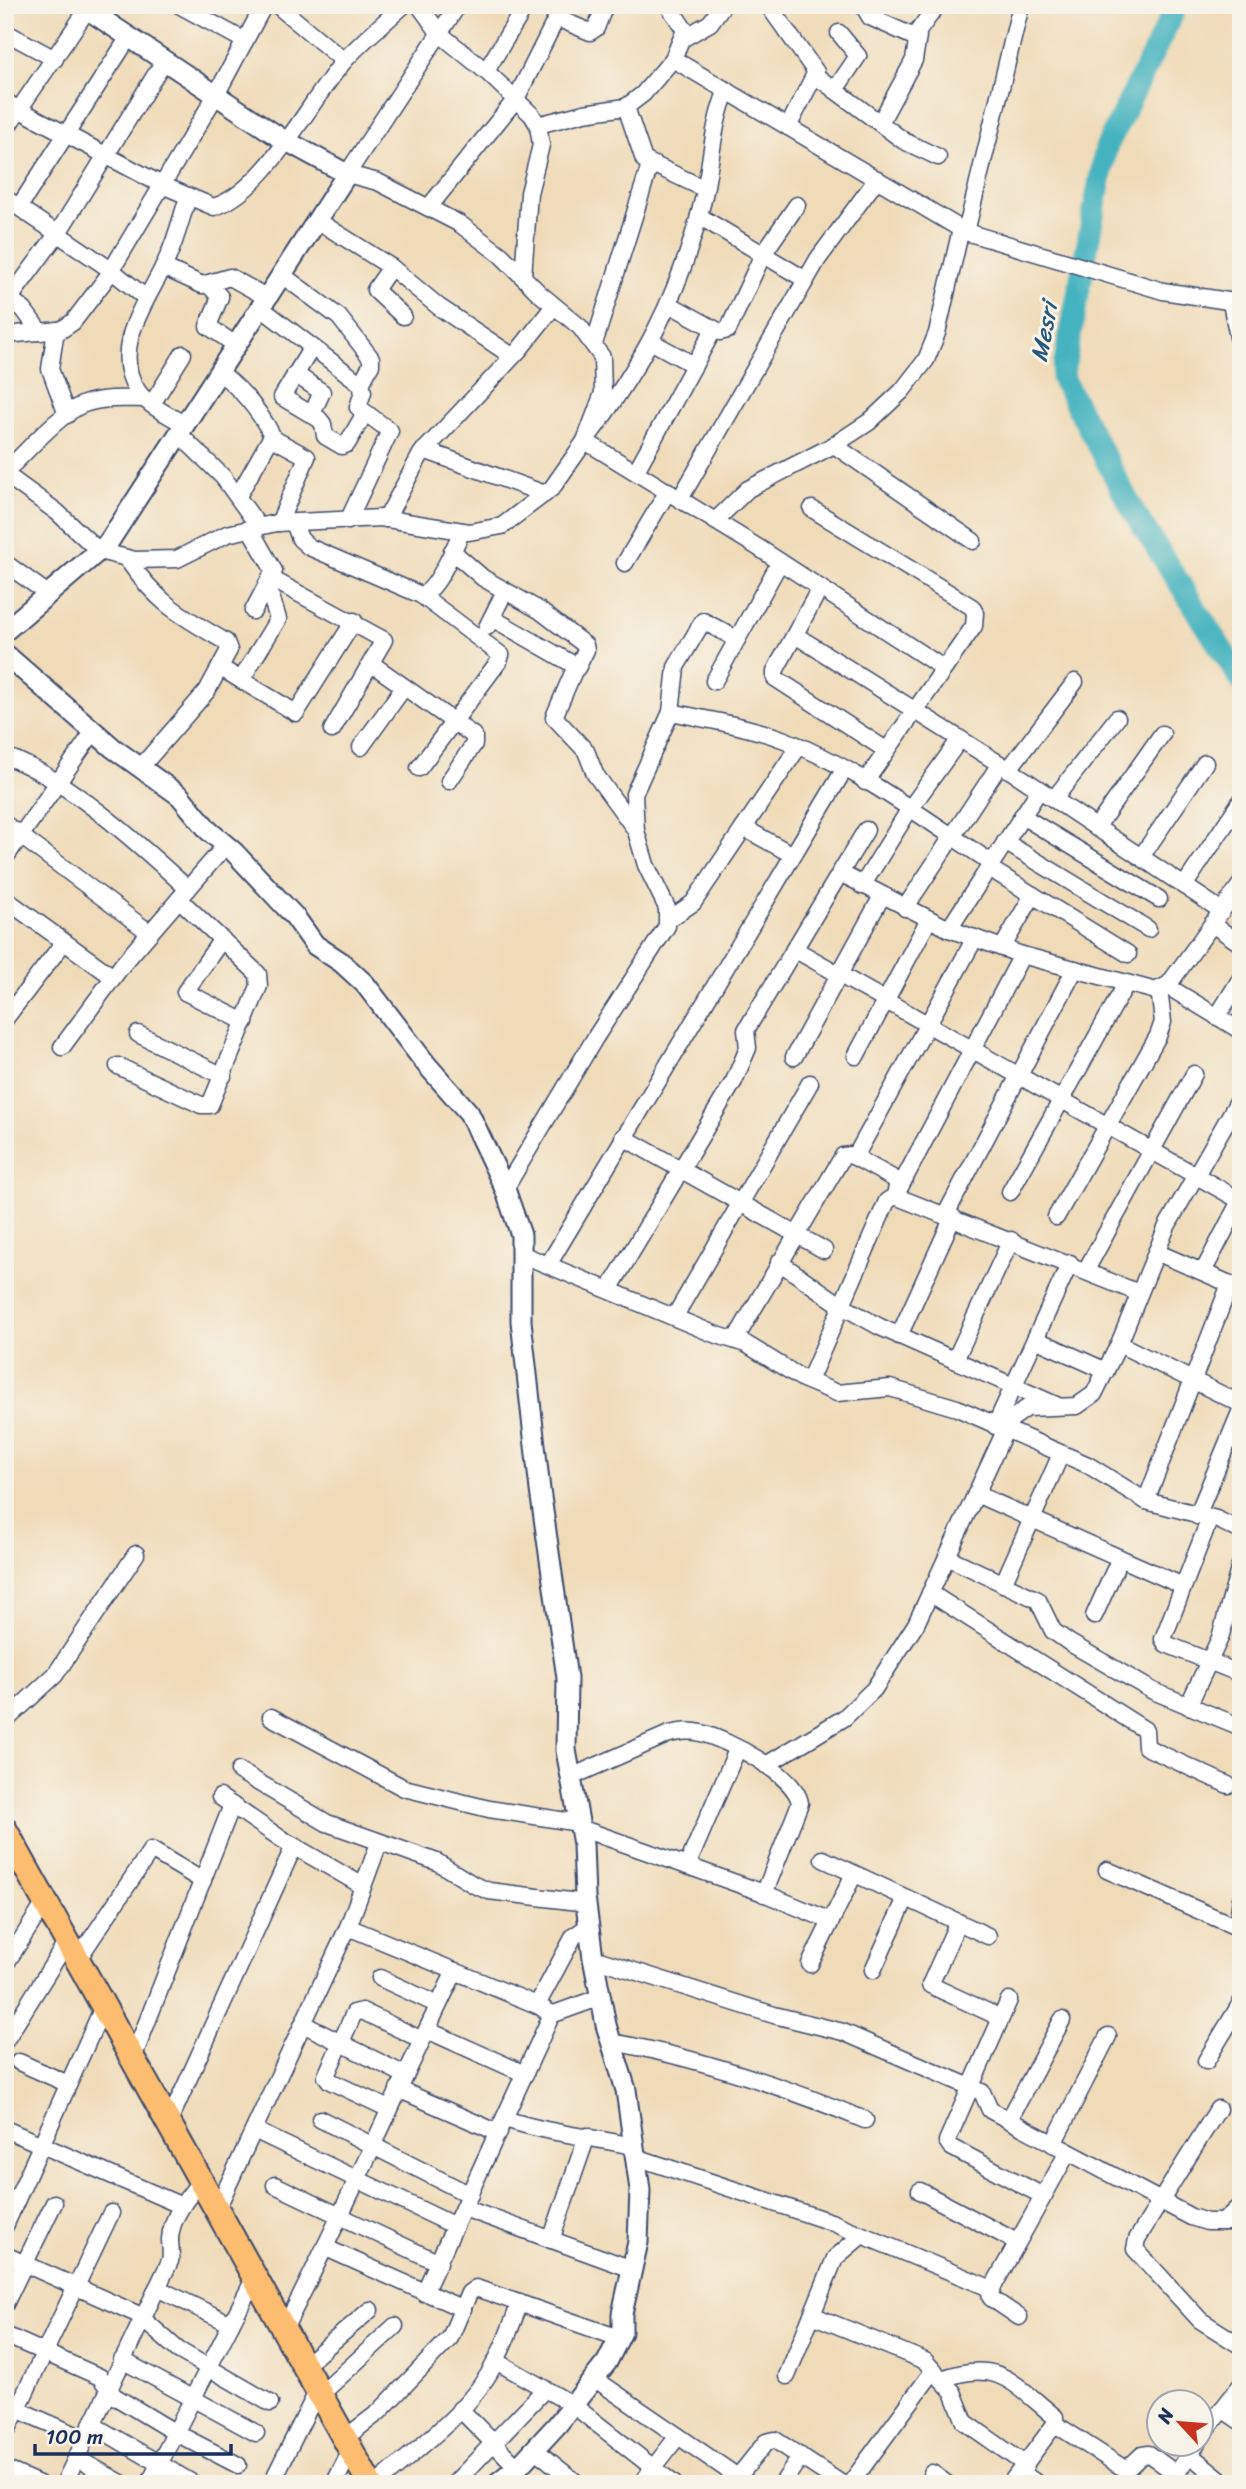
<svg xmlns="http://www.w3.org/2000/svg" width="1246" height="2489" viewBox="0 0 1246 2489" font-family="Sriracha,sans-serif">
<rect width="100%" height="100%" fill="#f7f3e8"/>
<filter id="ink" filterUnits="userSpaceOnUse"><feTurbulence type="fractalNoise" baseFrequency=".0143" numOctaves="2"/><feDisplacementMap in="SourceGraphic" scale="14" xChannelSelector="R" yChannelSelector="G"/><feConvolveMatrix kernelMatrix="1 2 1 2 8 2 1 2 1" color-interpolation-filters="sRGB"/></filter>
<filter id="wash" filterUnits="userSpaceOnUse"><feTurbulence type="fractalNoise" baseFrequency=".00686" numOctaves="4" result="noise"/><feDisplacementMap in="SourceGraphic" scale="28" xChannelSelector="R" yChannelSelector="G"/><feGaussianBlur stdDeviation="1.57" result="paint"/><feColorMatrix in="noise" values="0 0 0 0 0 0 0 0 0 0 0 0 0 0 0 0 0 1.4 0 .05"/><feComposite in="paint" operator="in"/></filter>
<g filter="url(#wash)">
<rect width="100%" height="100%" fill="#f0dbb9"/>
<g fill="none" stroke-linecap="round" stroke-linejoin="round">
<!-- river -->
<path stroke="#44b3bf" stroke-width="23" d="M1177,5L1106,148L1062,378L1134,512L1241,680"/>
</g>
</g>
<g filter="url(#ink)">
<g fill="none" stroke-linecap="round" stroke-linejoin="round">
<!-- minor casing -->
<g stroke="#3b496c" stroke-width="19">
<g id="minor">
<path d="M179,5L245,41"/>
<path d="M277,5L344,61"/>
<path d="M419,5L440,34L488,73L532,115L538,125L541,145L529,193L523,277"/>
<path d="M668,5L685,30L673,59L966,232L1163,291L1241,303"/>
<path d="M768,5L816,72L788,127"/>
<path d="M863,5L870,17L914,37L937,5"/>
<path d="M557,18L590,32L596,28L605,5"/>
<path d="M5,32L55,59"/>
<path d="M682,39L710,23L723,5"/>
<path d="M486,71L526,5"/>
<path d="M816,76L904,141L938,157"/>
<path d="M727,90C711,127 712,166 702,204C679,297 642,365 585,441L759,548L943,668"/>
<path d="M835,90L858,56L839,33"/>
<path d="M5,102L162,185L214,207C266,191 309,101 345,60C363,40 384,23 404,5"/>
<path d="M626,107L644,160L705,189"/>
<path d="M880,123L914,60L918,36"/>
<path d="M538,125L584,113L626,107L643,94L673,59"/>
<path d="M5,130L87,10"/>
<path d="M5,198L111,270L146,298"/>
<path d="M19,207L129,37"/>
<path d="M429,207L516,99L563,5"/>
<path d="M699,216L806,280"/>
<path d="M318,221L391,267L439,307L512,356"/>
<path d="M966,232L1021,5"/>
<path d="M163,267L202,285L230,277L268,298"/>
<path d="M391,267L375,290L403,316"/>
<path d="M282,275L339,317L371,358V365L361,384"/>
<path d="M208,284L220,297L208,326L237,346"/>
<path d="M5,294L24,310L40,332"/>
<path d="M10,298L58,233L164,61"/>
<path d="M1231,303L1241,351"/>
<path d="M669,304L720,332L728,330L763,254L797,205"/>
<path d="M261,308L361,384L363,392L358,407L390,431L348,521"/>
<path d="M56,330L50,369L67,415"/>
<path d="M5,335L61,330L73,322L108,276L216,95L264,5"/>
<path d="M652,342L694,365"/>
<path d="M594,344L650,165"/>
<path d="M312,347L282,397L319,419L323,424L325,436L342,446L347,444L365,413"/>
<path d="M219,372C243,390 261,413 274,439L307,457L279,523"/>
<path d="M295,374L322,392L312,414"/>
<path d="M152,404L183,354"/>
<path d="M185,425C170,415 147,406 137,390C109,346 150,298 167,259C176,240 181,218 188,198"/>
<path d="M179,434L223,477L259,527"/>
<path d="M834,445L973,541"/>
<path d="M424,450L545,494"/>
<path d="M636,471L714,329"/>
<path d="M5,472C26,453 58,414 84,404C103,397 126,399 145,399"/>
<path d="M5,474L57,512L99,551L135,560L177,559L227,534L276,523L381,518L469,532L502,526L552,488L585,441L603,393L602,357L580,327L539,293L501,255L460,224L378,182L347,174L458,5"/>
<path d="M238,496L272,436"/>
<path d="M680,499L818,259L877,179"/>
<path d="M812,509L972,607L975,613L974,626L865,782"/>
<path d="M386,519L421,454L519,350L554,306"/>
<path d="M715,521L748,489L834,445L869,422L902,391L926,360L937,333L961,229"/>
<path d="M294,523L300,539L309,547L421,595C438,591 454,547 462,531"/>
<path d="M250,529L274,571L253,611"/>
<path d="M452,551L483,578L539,610L585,645L586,650L577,668"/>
<path d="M127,559C159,605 179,614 226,642L229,650L207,691L140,768"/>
<path d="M5,563L48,594"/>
<path d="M625,563L668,491"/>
<path d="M270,578L384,640L332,730"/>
<path d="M820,588L775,671V678L886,750"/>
<path d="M492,618L576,666L554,717L586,751L595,774L635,829"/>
<path d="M487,627L505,591"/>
<path d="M795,635L1022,778L1222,911"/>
<path d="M372,664L474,736V744L449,781"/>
<path d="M221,668L296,713L354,621"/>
<path d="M241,680L278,619L267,584"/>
<path d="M714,681L780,562"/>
<path d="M671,712C708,720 749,726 785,740C859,769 926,820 992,863"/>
<path d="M361,747L404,687"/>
<path d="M5,756C66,777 140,845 188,889"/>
<path d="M419,768L499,661L501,655L421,595"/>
<path d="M1009,769L1075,682"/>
<path d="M1054,799L1117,718"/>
<path d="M1022,816L1159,899"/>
<path d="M5,824L150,933"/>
<path d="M744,828L793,855"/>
<path d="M1096,828L1162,734"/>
<path d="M1005,842L1148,929"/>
<path d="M1141,857L1205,763"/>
<path d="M5,858L94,731"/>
<path d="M989,868L1128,954"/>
<path d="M840,873L866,830"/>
<path d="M862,886L909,810L960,739"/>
<path d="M1184,886L1241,801"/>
<path d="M5,899L113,977"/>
<path d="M905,908L1000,764"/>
<path d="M668,920L693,903L799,746"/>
<path d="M1212,924L1241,944"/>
<path d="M949,929L1040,789"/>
<path d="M222,939L185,992L245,1022"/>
<path d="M1002,948L1033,895"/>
<path d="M794,949L1241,1201"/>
<path d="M1167,986L1241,1031"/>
<path d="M1217,1017L1241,978"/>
<path d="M5,1019L64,942"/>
<path d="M138,1034L223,1076"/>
<path d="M62,1047L123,964L225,846"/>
<path d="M856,1056L929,919"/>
<path d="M794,1057L882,896"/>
<path d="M118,1066L201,1105H210L259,986L258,974L179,899"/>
<path d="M623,1137L824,1250"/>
<path d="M855,1157L975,938"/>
<path d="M505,1189L595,1038L667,926V908L646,865L636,831L634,794L671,712L676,667L703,621L737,639"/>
<path d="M899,1189L1022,955"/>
<path d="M1010,1192L1126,984"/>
<path d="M946,1214L1075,969"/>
<path d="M1056,1217L1158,1036L1163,1022L1159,989"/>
<path d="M1156,1252L1230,1284"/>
<path d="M521,1254L714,1334L746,1344L803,1379L837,1393L890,1388L957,1408L1088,1465L1146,1501L1216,1519L1241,1531"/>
<path d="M779,1262L842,1306L880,1327L1056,1405"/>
<path d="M548,1265L844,770"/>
<path d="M1086,1270L1194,1074"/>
<path d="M1203,1272L1240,1201"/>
<path d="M610,1288L734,1081L748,1048L746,1030L840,873L949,929L1022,955L1156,991L1169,984L1241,884"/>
<path d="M675,1316L810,1083"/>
<path d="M899,1336L953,1217"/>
<path d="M1035,1339L1106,1371"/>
<path d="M735,1340L843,1156L851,1155L898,1181L895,1196"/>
<path d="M1119,1344L1241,1404"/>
<path d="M955,1360L1011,1240"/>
<path d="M809,1381L887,1201L895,1196L1139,1293"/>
<path d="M995,1426L1070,1263"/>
<path d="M976,1494L1183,1586"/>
<path d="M1146,1501L1230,1284L1241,1288"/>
<path d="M1197,1516L1241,1410"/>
<path d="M1210,1518L1163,1639L1166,1644L1241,1674"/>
<path d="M947,1557L1038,1600L1053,1631L1070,1643L1153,1691L1241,1727"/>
<path d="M1003,1584L1061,1454"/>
<path d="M930,1593L1145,1730L1146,1747L1228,1785"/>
<path d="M1094,1616L1120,1558"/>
<path d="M1188,1706L1220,1638L1241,1562"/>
<path d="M271,1717L404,1788L489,1809L579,1823"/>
<path d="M5,1721L55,1675L136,1554"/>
<path d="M766,1765L844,1718L874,1689L916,1624L1010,1420L1027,1408L1077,1406L1094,1394L1119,1344L1167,1226L1241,1096"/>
<path d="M239,1771L327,1823L437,1862L474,1885L489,1891L586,1903"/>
<path d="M571,1777L669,1734C680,1732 690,1730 701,1733C728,1740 795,1774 800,1803L764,1894"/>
<path d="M220,1797L280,1838L363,1886"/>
<path d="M580,1828L761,1892L831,1921"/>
<path d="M823,1859L988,1936"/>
<path d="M687,1866L737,1750"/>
<path d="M1107,1870L1241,1929"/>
<path d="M958,1922L930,1985L1001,2018"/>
<path d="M1237,1926L1241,1899"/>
<path d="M348,1927L537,2005L552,2014L424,2293"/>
<path d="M593,1958L774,2015L843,2032L982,2092L990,2110L1191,2217L1207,2222H1241"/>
<path d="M78,1959L151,1850L203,1881"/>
<path d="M810,1964L854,1874"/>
<path d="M5,1965L46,1901"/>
<path d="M873,1970L906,1898"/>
<path d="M380,1978L438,2005"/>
<path d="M1009,2000L947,2141L951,2147L1043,2196"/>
<path d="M537,2005L574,1936L589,1926"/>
<path d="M551,2015L601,1997"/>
<path d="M303,2024L405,2075"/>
<path d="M427,2030L525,2074"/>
<path d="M5,2041L68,1940"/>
<path d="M612,2042C700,2058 783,2086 865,2120"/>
<path d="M133,2058L232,1805"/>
<path d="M1206,2061L1241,2003"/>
<path d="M19,2062L68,2084"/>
<path d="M398,2089L499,2133"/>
<path d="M389,2109L330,2081L326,2076L354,2013L362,2011L422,2040"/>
<path d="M1218,2109L1137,2239L1135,2249L1200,2320L1241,2346"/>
<path d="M320,2119L470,2195"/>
<path d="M505,2119C547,2133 590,2137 633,2146"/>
<path d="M1009,2120L1062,2020"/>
<path d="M169,2122L294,1846"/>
<path d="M5,2129L182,2206"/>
<path d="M254,2130L455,2226"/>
<path d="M1053,2144L1108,2036"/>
<path d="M636,2157L831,2222L992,2289"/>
<path d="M275,2185L439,2263"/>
<path d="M920,2191L1017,2242"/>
<path d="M464,2208L632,2269"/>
<path d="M217,2209L348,1927L379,1843"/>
<path d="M1223,2222L1241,2205"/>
<path d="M5,2226L104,2005"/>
<path d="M551,2240L587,2136"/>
<path d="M326,2248L463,2309"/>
<path d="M5,2255L137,2314L178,2350L270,2403"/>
<path d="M157,2288L231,2324"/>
<path d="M5,2304L54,2203"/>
<path d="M812,2315L925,2361L953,2392L965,2422L1026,2465"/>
<path d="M1019,2317L991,2298L990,2292L1068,2152"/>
<path d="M284,2329C345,2212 397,2090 455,1971"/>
<path d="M5,2335L100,2377L114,2396L174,2432L238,2465"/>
<path d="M122,2360L256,2433"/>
<path d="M496,2361L573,2405L674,2484"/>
<path d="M304,2366L370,2310"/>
<path d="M787,2376L835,2258L862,2235"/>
<path d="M595,2379L748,2484"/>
<path d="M942,2379C998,2358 1013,2383 1055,2417V2424L1120,2466L1127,2469L1142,2455L1149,2454L1175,2473"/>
<path d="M320,2395L395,2326"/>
<path d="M5,2404L85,2439"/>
<path d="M460,2409L517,2467"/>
<path d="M1222,2409L1241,2422"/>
<path d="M91,2424L194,2484"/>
<path d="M5,2435L111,2213"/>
<path d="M345,2438L379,2412L450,2338L469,2293L476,2288L619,2338"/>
<path d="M1200,2438L1241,2385"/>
<path d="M534,2449L578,2484"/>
<path d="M1189,2454L1226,2484"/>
<path d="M76,2458L123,2484"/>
<path d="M5,2469L39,2484"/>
<path d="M1020,2472L1038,2484"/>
<path d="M932,2473L947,2484"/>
<path d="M738,2477L766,2442L775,2440L842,2484"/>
<path d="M1171,2481L1197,2444"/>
<path d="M64,2484L170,2261C172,2253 170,2247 170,2239C171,2217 188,2196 201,2181"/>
<path d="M149,2484L255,2277"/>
<path d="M271,2484L318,2390"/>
<path d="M334,2484L351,2450"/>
<path d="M377,2484C417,2448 470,2412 495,2363C505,2344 512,2323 520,2303"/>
<path d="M454,2484L545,2389"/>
<path d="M641,2484L678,2436"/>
<path d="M782,2484L801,2456"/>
<path d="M850,2484L934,2370"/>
<path d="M1010,2484L1055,2424"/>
</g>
</g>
<!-- tertiary casing -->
<g stroke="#3b496c" stroke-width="23">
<g id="tertiary">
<path d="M5,631L108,543L347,174L279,137L81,5"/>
<path d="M5,654L113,748L180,796L209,831L234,852L295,917L315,945L341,962L365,984L426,1064L469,1113L505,1189L521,1235V1321L540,1490L567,1678L566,1750L583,1844L585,1897L593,1958L606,2025L626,2090L640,2190L638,2242L622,2314V2332L607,2362L557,2425L520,2465L496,2484"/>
</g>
</g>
<!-- primary casing -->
<g stroke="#3b496c" stroke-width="28">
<path id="primary" d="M5,1830L370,2484"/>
</g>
<!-- minor -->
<use href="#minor" stroke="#fff" stroke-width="16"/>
<!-- tertiary -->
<use href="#tertiary" stroke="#fff" stroke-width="19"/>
<!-- primary -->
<use href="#primary" stroke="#fcbd6f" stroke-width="24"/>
</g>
</g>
<g text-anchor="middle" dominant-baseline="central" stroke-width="6" stroke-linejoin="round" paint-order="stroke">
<!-- water labels -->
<g font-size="24" font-style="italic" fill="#27577b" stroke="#f7f3e8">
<text transform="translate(1044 332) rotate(-79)">Mesri</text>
</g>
</g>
<!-- margin -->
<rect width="1246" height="2489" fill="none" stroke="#f7f3e8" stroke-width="28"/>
<!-- north arrow -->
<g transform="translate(1180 2423) rotate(296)"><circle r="33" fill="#f7f3e8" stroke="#9fa5b1" stroke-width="2"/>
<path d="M0-5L12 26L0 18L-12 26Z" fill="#c8321e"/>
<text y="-10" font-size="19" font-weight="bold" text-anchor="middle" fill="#1b2f5e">N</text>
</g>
<!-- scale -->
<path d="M35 2444v10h196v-10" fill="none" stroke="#1b2f5e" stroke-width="3.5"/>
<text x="46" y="2444" font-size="21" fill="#1b2f5e" stroke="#f7f3e8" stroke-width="5" paint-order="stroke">100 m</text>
</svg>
